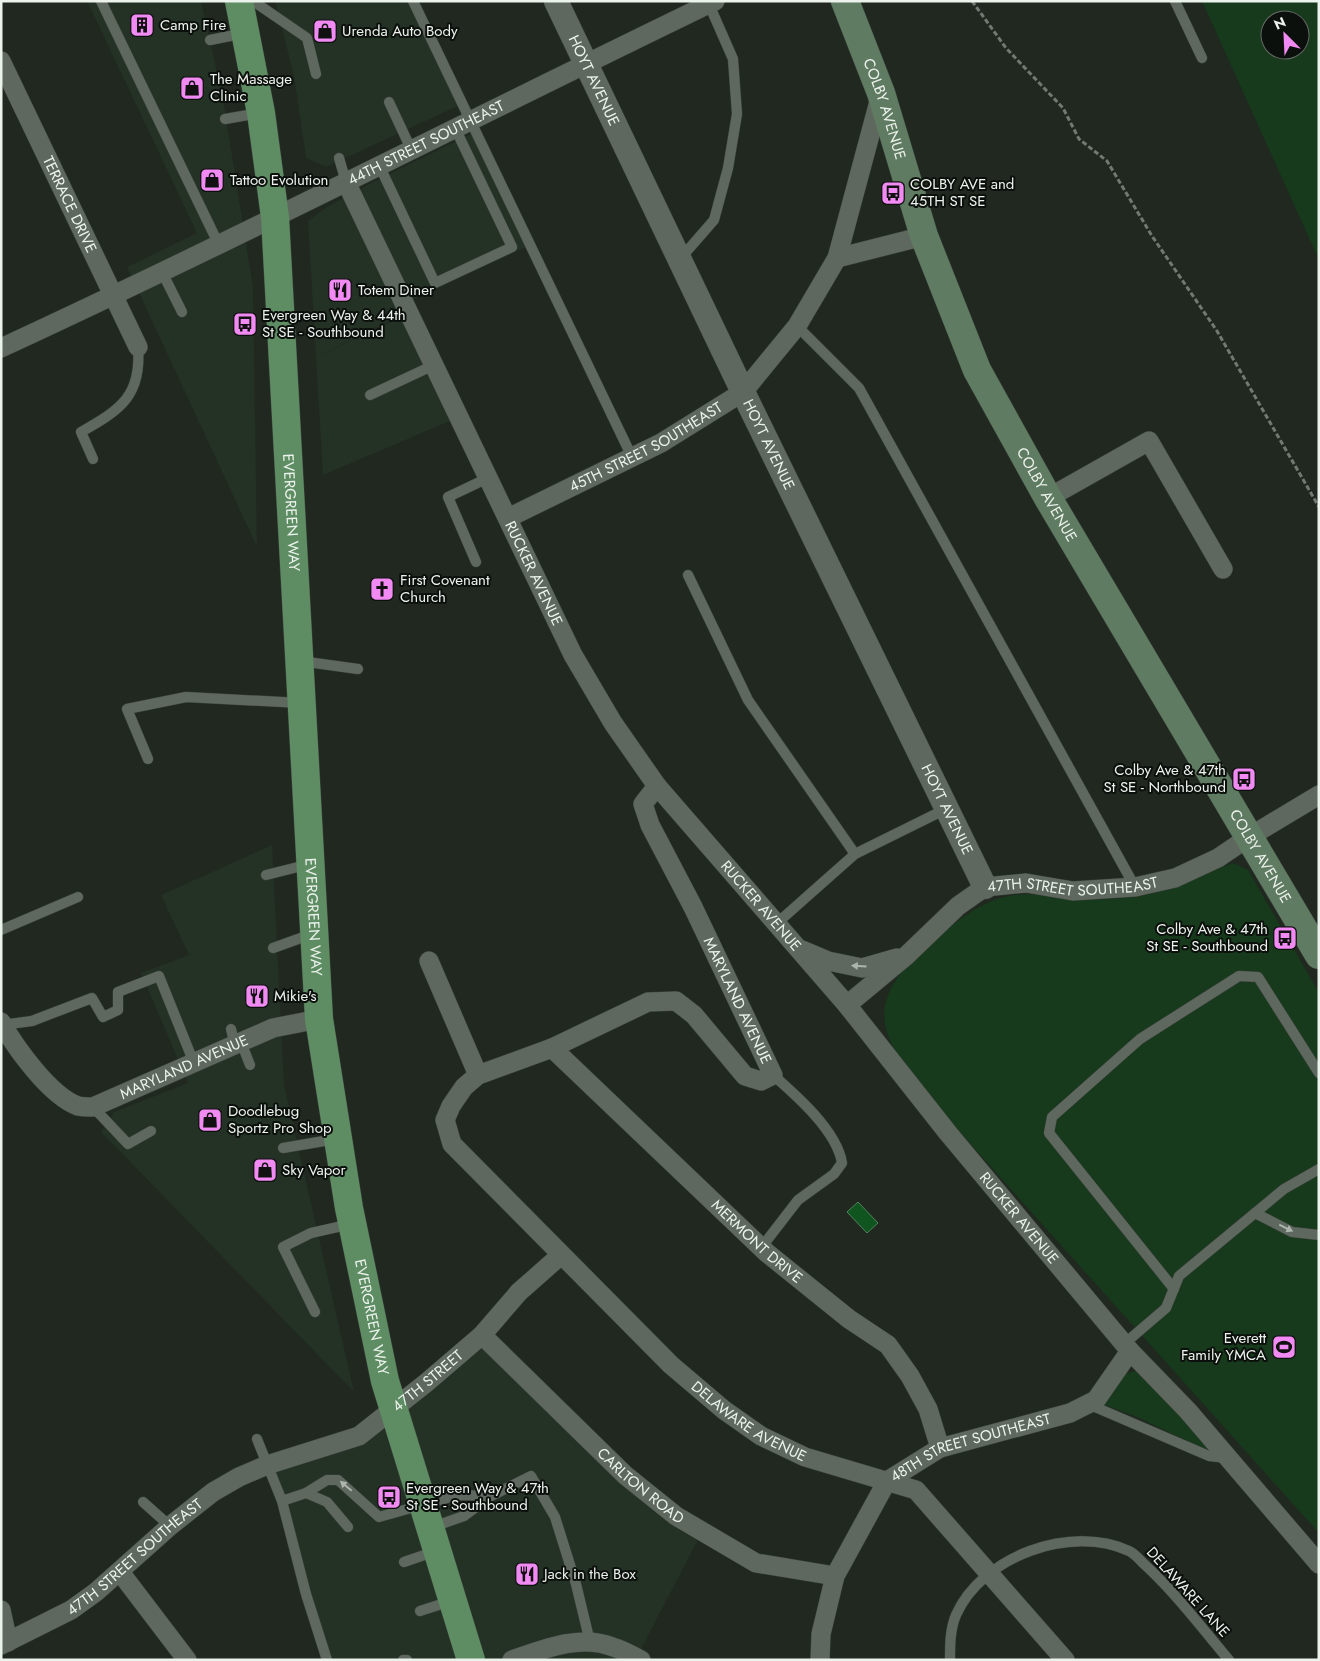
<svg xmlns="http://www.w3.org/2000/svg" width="1320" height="1661" viewBox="0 0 1320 1661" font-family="Jost,sans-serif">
<rect width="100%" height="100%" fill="#202820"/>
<!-- built -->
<g fill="#243125">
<path d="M87,1H201L223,99L253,287L257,547L127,267L197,233Z"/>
<path d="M275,1H409L460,105L326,167L306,158L294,76Z"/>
<path d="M473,133L528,246L397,307L400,316L316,357L308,221L327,207L375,181Z"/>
<path d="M401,317L450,421L323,475L316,357Z"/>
<path d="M272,845L284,1085L354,1392L101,1132L114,1112L188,1083L141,973L189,955L161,895Z"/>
<path d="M482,1335L702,1532L637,1657L643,1660H331L267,1465L359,1436Z"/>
</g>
<!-- green -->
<g fill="#163a1b" fill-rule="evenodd">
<path d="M1202,1H1319V260ZM1270,20H1300V50H1270Z"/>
<path d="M1233,863L1248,870L1319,993V1533L948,1119C891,1049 845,1012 935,940C957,921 979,902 1009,896C1035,891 1065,898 1092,899C1109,900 1127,898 1144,895C1176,890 1203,873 1233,863Z"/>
<path d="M1140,1370L1212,1451L1204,1449L1137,1417L1105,1405L1106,1399L1125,1374Z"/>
</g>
<!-- water -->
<path fill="#10541f" stroke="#52835c" d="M858,1202L878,1223L867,1233L847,1212Z"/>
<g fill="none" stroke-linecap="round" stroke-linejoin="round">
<!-- service casing -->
<g stroke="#3b423c" stroke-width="11">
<g id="service">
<path d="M101,1L219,245"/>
<path d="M253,1L307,38L316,74"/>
<path d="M413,1L632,457"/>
<path d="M1175,1L1202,58"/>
<path d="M210,40L245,33"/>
<path d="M389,102L411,149"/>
<path d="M225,119L260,113"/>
<path d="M339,158L346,182"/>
<path d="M379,165L435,283L512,247L455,128"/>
<path d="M680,259L714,220L728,168L737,114L733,59L708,2"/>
<path d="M163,274L182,312"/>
<path d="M797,326L859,388L1135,887"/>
<path d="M370,395L434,365"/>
<path d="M93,459L81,432C120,410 142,396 138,347"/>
<path d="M476,562L448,497L488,478"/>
<path d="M688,575L748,700L855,854"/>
<path d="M300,661L358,669"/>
<path d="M148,759L127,709L186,697L301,703"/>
<path d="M266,875L310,864"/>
<path d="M776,924L855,854L948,808"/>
<path d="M1,930L78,897"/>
<path d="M273,948L312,934"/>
<path d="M2,1025L32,1021L92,998L103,1017L118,1010V992L159,976L194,1063"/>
<path d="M231,1029L235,1045"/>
<path d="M241,1042L250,1065"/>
<path d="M93,1107L128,1144L151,1131"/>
<path d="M283,1148L336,1139"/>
<path d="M1255,1213L1292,1232L1319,1235"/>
<path d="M761,1248L798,1200L834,1174L842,1163C837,1131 797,1096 773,1075"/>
<path d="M1174,1289L1049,1133L1052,1117L1140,1039L1239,976L1258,977L1319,1073"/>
<path d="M315,1312L283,1247L311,1233L351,1224"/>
<path d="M1124,1344L1166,1308L1179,1276L1284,1189L1319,1169"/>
<path d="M1088,1404L1209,1456L1227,1458"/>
<path d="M257,1439L282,1501L306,1493L327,1502L348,1527"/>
<path d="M306,1493L327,1480H338L379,1517L458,1495L491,1496"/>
<path d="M282,1501L306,1594L327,1660"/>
<path d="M143,1502L170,1526"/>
<path d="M430,1528L464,1516L491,1496L531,1476L555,1517L576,1584L590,1642"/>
<path d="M404,1562L436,1551"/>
<path d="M420,1611L451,1601"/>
<path d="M403,1660H407"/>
<path d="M950,1660C950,1645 950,1629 956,1615C982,1556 1071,1524 1129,1551C1134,1553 1139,1559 1143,1563C1175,1592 1201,1627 1229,1660"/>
</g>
</g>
<!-- minor casing -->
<g stroke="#3b423c" stroke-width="20">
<g id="minor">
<path id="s1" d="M1,61L138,347"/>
<path id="s2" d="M346,182L573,655L613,723L657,786L847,1005L948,1133L1130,1351L1188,1411L1319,1564"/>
<path d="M837,258L924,236"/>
<path id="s3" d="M1,348C241,237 477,116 715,1"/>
<path d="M1048,498L1149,441L1223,569"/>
<path id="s4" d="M508,518L661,443L743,392L797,326L837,258L881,94"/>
<path id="s5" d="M657,786L643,804L650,825L693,907L773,1075L761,1081L745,1076L694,1015L676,1001L648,1002L552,1048L478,1075L464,1087L451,1106L445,1120L452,1144L671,1365L724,1410L761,1436L805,1457L916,1490L1065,1660"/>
<path d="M802,950L828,961L862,968L897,958"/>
<path d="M429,961L478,1075"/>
<path id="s6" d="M847,1005L906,956L958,906L985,887L1026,883L1073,891L1135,887L1175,878L1218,858L1249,837L1319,795"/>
<path id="s7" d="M1,1022C15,1047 50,1096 78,1106C82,1107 89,1107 93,1107L273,1028L319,1019"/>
<path id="s8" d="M552,1048L767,1253L849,1319L888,1345L910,1376L928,1409L940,1448"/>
<path id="s9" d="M482,1335L625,1475L676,1516L756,1563L835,1576"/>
<path d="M120,1572L187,1660"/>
<path d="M1,1610L8,1642"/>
<path id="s10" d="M1,1645L71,1610L96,1592L170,1526L213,1492L239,1477L267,1465L359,1436L426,1383L482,1335L519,1292L561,1255"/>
<path d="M512,1660C544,1649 580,1634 613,1647C623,1650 632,1655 641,1660"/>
<path id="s11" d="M820,1660L821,1634L835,1576L887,1481L940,1448L1070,1413L1096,1400L1130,1351"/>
</g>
</g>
<!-- tertiary casing -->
<g stroke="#3b423c" stroke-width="25">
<g id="tertiary">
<path id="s12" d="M556,1L743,392L985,887"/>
</g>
</g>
<!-- secondary casing -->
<g stroke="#3b423c" stroke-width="29">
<g id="secondary">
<path id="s13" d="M845,1L881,93L924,236L977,370L1048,498L1319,955"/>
</g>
</g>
<!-- primary casing -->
<g stroke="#3b423c" stroke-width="29">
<g id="primary">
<path id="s14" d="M239,1L261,113L275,217L319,1019L349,1208L385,1381L471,1660"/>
</g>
</g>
<!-- path -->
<path stroke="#727972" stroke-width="3" stroke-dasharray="5 2.5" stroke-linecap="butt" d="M972,1L1006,48L1063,108L1079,139L1107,161L1152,236L1217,331L1319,507"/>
<!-- service -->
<use href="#service" stroke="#5f685f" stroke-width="10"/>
<!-- minor -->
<use href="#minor" stroke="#5f685f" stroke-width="19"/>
<!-- tertiary -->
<use href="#tertiary" stroke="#5f685f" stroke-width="24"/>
<!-- secondary -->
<use href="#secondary" stroke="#5f7b61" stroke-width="28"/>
<!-- primary -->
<use href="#primary" stroke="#5e8d63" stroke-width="28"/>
</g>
<!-- one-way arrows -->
<defs><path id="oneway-solid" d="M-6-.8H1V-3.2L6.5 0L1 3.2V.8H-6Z" transform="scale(1.25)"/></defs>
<g fill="#adb4ad">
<use href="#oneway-solid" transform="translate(859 966) rotate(-177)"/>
<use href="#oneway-solid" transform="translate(1286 1228) rotate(26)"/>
<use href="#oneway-solid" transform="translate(346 1486) rotate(-140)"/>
</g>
<!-- icons -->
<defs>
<g id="building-square" transform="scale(1.25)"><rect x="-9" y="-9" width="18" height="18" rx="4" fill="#f28af3" stroke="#0c100c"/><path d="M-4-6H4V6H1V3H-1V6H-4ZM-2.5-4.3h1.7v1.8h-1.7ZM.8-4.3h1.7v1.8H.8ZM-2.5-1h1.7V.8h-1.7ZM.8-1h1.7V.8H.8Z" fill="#111"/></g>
<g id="shop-square" transform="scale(1.25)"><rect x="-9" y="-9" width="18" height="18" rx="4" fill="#f28af3" stroke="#0c100c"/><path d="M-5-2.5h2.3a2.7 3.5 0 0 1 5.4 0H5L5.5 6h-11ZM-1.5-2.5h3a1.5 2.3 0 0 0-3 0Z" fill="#111"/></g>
<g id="bus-square" transform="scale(1.25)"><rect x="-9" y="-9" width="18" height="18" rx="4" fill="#f28af3" stroke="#0c100c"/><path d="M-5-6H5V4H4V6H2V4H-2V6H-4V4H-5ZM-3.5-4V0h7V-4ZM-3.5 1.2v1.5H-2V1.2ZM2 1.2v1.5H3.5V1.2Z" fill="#111"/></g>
<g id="restaurant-square" transform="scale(1.25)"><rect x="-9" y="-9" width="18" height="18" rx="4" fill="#f28af3" stroke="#0c100c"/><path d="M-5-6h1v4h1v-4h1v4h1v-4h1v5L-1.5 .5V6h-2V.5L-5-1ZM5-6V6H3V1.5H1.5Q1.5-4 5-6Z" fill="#111"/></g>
<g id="church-square" transform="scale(1.25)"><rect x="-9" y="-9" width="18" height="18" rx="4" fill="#f28af3" stroke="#0c100c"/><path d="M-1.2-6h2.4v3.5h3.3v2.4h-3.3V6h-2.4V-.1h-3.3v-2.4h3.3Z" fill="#111"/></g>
<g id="stadium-square" transform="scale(1.25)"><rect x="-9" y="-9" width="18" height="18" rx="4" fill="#f28af3" stroke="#0c100c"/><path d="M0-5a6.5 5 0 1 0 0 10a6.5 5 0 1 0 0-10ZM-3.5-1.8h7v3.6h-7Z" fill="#111"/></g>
</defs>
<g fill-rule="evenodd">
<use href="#building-square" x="142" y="25"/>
<use href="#shop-square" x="325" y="31"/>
<use href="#shop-square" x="192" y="88"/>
<use href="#shop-square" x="212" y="180"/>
<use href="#bus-square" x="893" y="193"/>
<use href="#restaurant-square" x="340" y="290"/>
<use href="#bus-square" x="245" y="324"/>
<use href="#church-square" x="382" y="589"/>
<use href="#bus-square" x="1244" y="779"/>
<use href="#bus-square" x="1285" y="938"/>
<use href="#restaurant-square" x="257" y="996"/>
<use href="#shop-square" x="210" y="1120"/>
<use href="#shop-square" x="265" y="1170"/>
<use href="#stadium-square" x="1284" y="1347"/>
<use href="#bus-square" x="389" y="1497"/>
<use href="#restaurant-square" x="527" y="1574"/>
</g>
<g text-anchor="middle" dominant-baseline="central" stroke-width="4" stroke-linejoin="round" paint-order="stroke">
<!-- poi labels -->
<g font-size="15" fill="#ecf2ec" stroke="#0c100c" text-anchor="start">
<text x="160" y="25">Camp Fire</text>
<text x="342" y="31">Urenda Auto Body</text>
<text x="210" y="79">The Massage<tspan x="210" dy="17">Clinic</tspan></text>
<text x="230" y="180">Tattoo Evolution</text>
<text x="910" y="184">COLBY AVE and<tspan x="910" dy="17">45TH ST SE</tspan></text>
<text x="358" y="290">Totem Diner</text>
<text x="262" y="315">Evergreen Way &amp; 44th<tspan x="262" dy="17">St SE - Southbound</tspan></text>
<text x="400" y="580">First Covenant<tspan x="400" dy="17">Church</tspan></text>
<text x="1226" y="770" text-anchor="end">Colby Ave &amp; 47th<tspan x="1226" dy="17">St SE - Northbound</tspan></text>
<text x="1268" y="929" text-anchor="end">Colby Ave &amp; 47th<tspan x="1268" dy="17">St SE - Southbound</tspan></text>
<text x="274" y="996">Mikie's</text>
<text x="228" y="1111">Doodlebug<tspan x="228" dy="17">Sportz Pro Shop</tspan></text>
<text x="282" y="1170">Sky Vapor</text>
<text x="1266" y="1338" text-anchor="end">Everett<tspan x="1266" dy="17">Family YMCA</tspan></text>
<text x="406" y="1488">Evergreen Way &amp; 47th<tspan x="406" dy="17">St SE - Southbound</tspan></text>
<text x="544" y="1574">Jack in the Box</text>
</g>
<!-- street labels -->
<g font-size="15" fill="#ecf2ec" stroke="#0c100c">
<text stroke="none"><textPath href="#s12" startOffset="88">HOYT AVENUE</textPath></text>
<text stroke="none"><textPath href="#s13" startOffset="115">COLBY AVENUE</textPath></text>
<text stroke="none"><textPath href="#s3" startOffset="472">44TH STREET SOUTHEAST</textPath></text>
<text stroke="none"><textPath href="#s1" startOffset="159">TERRACE DRIVE</textPath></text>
<text stroke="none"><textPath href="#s12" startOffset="492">HOYT AVENUE</textPath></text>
<text stroke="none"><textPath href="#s4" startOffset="155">45TH STREET SOUTHEAST</textPath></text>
<text stroke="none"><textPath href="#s13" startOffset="535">COLBY AVENUE</textPath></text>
<text stroke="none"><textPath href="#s14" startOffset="515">EVERGREEN WAY</textPath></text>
<text stroke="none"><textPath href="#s2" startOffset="434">RUCKER AVENUE</textPath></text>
<text stroke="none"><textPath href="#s12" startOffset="898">HOYT AVENUE</textPath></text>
<text stroke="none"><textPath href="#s13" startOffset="955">COLBY AVENUE</textPath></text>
<text stroke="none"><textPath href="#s6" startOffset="270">47TH STREET SOUTHEAST</textPath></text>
<text stroke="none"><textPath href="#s2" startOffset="839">RUCKER AVENUE</textPath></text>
<text stroke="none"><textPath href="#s14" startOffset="920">EVERGREEN WAY</textPath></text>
<text stroke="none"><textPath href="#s5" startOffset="241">MARYLAND AVENUE</textPath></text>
<text stroke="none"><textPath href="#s7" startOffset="230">MARYLAND AVENUE</textPath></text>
<text stroke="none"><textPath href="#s2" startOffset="1244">RUCKER AVENUE</textPath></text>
<text stroke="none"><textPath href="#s8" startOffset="282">MERMONT DRIVE</textPath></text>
<text stroke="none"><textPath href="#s14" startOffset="1325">EVERGREEN WAY</textPath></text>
<text stroke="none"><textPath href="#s10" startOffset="508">47TH STREET</textPath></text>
<text stroke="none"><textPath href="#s5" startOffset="1159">DELAWARE AVENUE</textPath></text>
<text stroke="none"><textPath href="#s11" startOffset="285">48TH STREET SOUTHEAST</textPath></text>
<text stroke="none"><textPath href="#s9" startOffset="219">CARLTON ROAD</textPath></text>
<text stroke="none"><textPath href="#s10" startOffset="161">47TH STREET SOUTHEAST</textPath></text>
<text transform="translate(1188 1592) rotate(48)">DELAWARE LANE</text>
</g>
</g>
<!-- border -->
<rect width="1320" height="1661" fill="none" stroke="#ecf2ec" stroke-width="5"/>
<!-- north arrow -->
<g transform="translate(1285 35) rotate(336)"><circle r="24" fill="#0c100c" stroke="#666a66"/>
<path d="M0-4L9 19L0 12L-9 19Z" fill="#f28af3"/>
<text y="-8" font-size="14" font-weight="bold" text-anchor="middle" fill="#ecf2ec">N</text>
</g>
</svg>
